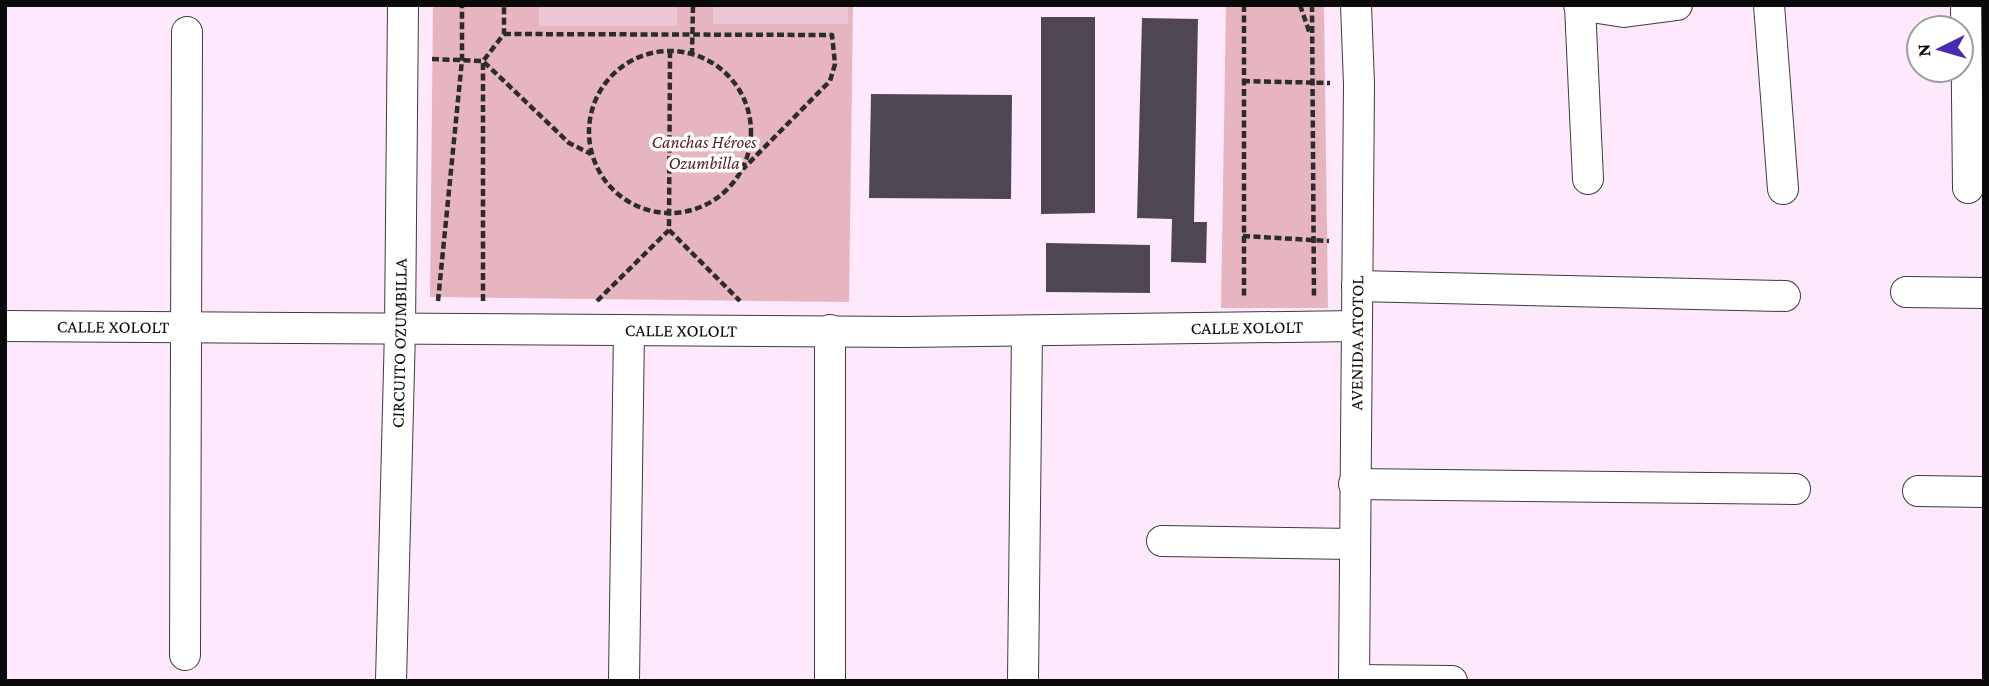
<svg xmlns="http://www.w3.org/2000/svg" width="1989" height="686" viewBox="0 0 1989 686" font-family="'Crimson Pro',serif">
<rect width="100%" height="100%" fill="#fee8fc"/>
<!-- green -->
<g fill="#e6b5c0">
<path d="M433,5H853L849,302L430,297Z"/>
<path d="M1226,5H1324L1328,308H1221Z"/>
</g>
<!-- pitch -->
<g fill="#edc6d5">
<rect x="539" y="5" width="138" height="21"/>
<rect x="713" y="5" width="135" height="19"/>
</g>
<!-- building -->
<g fill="#4e4752">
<path d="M1041,17H1095V213L1041,214Z"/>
<path d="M1142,18L1198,19L1194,222H1207L1206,263L1171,262L1172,219L1137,218Z"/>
<path d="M871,94L1012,95L1011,199L869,198Z"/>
<path d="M1046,243L1150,245V293L1046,292Z"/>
</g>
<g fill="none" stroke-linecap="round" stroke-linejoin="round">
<!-- street casing -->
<g stroke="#3d3d3d" stroke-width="32">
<g id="street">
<path d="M1579,5L1624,12L1677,5"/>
<path d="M1769,5L1783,189"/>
<path d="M1966,5L1968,188"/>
<path d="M1580,6L1588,179"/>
<path d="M1357,286L1785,296"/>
<path d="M1906,292L1984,293"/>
<path id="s1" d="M5,326L905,332L1356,326"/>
<path d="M830,330V681"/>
<path d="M1354,484L1795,489"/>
<path d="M1918,491L1984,492"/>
<path d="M1162,541L1354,544"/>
<path d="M185,655L187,32"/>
<path d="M624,680L629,331"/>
<path d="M1354,680L1452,681"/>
<path id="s2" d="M391,681L400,330L403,5"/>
<path d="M1023,681L1027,331"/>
<path id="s3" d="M1354,681L1359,84L1356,5"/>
</g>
</g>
<!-- path -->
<g stroke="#2c2c2c" stroke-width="4.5" stroke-dasharray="7 3.5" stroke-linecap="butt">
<path d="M1244,5V298"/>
<path d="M1300,5L1310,34"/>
<path d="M1312,5L1314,299"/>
<path d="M504,34L832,35L835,64L830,81L743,169"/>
<circle cx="670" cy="132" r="81"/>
<path d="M692,55L693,5"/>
<path d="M432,59L483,61L569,143L591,154"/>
<path d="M1243,81L1330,83"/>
<path d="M669,230L740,301"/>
<path d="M1243,236L1329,241"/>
<path d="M438,301L462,60V5"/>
<path d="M483,301V61L504,34V5"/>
<path d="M597,301L669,230L670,52"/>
</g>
<!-- street -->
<use href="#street" stroke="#fff" stroke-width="30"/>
</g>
<g text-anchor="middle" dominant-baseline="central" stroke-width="7" stroke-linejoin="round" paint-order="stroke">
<!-- park labels -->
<g font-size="18" font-style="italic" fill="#5e231f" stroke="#fff">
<text x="704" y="142">Canchas Héroes<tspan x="704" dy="21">Ozumbilla</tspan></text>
</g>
<!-- street labels -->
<g font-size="18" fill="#0a0a0a" stroke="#fff">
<text stroke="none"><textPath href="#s1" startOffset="108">CALLE XOLOLT</textPath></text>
<text stroke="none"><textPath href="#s1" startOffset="1242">CALLE XOLOLT</textPath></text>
<text stroke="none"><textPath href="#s1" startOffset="676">CALLE XOLOLT</textPath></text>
<text stroke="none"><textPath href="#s2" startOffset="338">CIRCUITO OZUMBILLA</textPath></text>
<text stroke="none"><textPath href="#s3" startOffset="338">AVENIDA ATOTOL</textPath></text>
</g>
</g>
<!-- border -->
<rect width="1989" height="686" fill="none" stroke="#0a0a0a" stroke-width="14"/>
<!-- north arrow -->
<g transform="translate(1940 49) rotate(265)"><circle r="33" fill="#ffffff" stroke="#9d9d9d" stroke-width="2"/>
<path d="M0-5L12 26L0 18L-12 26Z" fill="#4a2ab2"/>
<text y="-10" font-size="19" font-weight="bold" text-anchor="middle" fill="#0a0a0a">N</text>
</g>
</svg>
